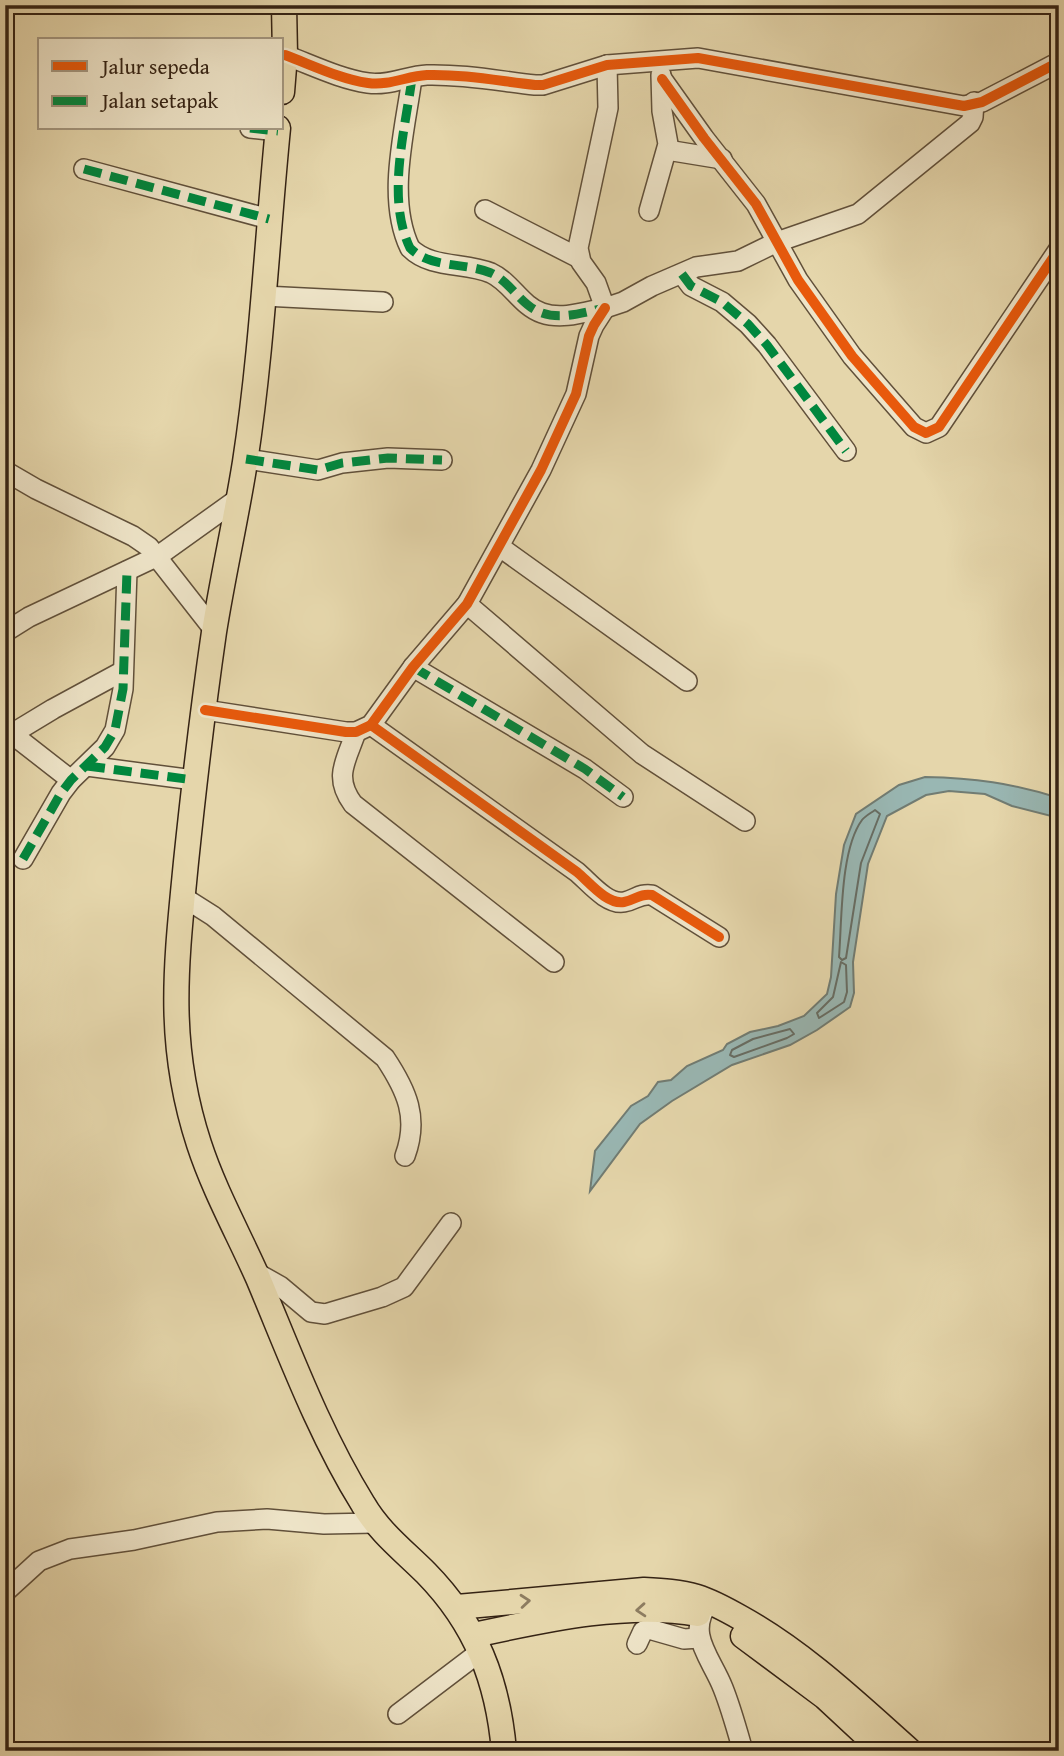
<svg xmlns="http://www.w3.org/2000/svg" width="1064" height="1756" viewBox="0 0 1064 1756" font-family="'Gentium Book Plus',serif">
<rect width="100%" height="100%" fill="#e5d6ab"/>
<filter id="stains"><feTurbulence type="fractalNoise" baseFrequency=".00286" numOctaves="4"/><feColorMatrix values="0 0 0 0 .2 0 0 0 0 .09 0 0 0 0 .02 0 0 0 .5 -.17"/></filter>
<radialGradient id="worn" r=".72"><stop offset=".6" stop-color="#630" stop-opacity="0"/><stop offset="1" stop-color="#630" stop-opacity=".3"/></radialGradient>
<!-- water -->
<path fill="#99b7b3" stroke="#717c73" stroke-width="2" d="M925,777C974,778 1012,783 1059,798V818L1012,806L985,794L949,791L926,795L887,816L868,864L853,962L854,993L850,1007L817,1030L790,1045L732,1065L672,1101L640,1124L590,1191L595,1151L631,1106L648,1096L658,1082L671,1080L687,1066L723,1050L727,1044L750,1032L778,1026L804,1016L827,994L831,977L836,894L844,845L856,814L899,785Z"/>
<g fill="none" stroke-linecap="round" stroke-linejoin="round">
<!-- shore -->
<g stroke="#676d64" stroke-width="2">
<path d="M875,810L880,814L861,863L846,958L842,960L839,957C842,921 840,850 862,820C865,816 871,813 875,810Z"/>
<path d="M841,962L846,965L847,992L844,1002L819,1018L817,1013L833,997Z"/>
<path d="M790,1029L794,1034L787,1038L734,1057L730,1055L732,1050L753,1039Z"/>
</g>
<!-- minor casing -->
<g stroke="#61503a" stroke-width="22">
<g id="minor">
<path d="M285,55C312,65 340,79 368,83C389,86 407,76 427,75C463,74 499,81 535,85H543L607,65L698,58L964,106L982,102L1059,62"/>
<path d="M607,65L608,108L578,248L581,262L596,283L605,308L623,302L652,286L696,267L738,261L777,242L858,214L970,123L973,117L974,102"/>
<path d="M412,78C405,131 386,198 410,248C431,269 465,262 491,273C511,282 521,306 542,313C562,320 585,312 605,308"/>
<path d="M662,79L704,138L756,204L798,280L852,356L914,427L926,433L939,427L1059,249"/>
<path d="M250,128L278,131"/>
<path d="M667,150L722,159"/>
<path d="M84,169L269,219"/>
<path d="M485,210L579,258"/>
<path d="M649,211L668,144L662,111L661,75"/>
<path d="M682,274L691,286L722,302L748,324L767,345L846,451"/>
<path d="M264,296L383,302"/>
<path d="M246,459L318,470L342,463L388,458L442,460"/>
<path d="M5,471L36,489L133,536L149,547L214,630"/>
<path d="M500,547L687,681"/>
<path d="M467,604L642,754L745,821"/>
<path d="M5,632L29,617L158,556L239,498"/>
<path d="M413,667L585,769L623,797"/>
<path d="M205,710L346,732H356L371,725L413,667L467,604L541,470L576,394L589,336L594,325L605,308"/>
<path d="M371,725L577,872C589,882 607,905 624,902C635,900 640,893 652,895L719,937"/>
<path d="M356,732C346,761 333,777 353,804L554,962"/>
<path d="M12,734L71,780"/>
<path d="M5,738L53,709L123,671"/>
<path d="M87,766L194,780"/>
<path d="M23,859L61,793L71,780L105,747L115,730L123,689L127,571"/>
<path d="M183,897L213,916L385,1058C407,1091 419,1118 405,1156"/>
<path d="M255,1272L280,1286L311,1312L325,1314L382,1297L404,1287L451,1223"/>
<path d="M5,1592L39,1561L70,1549L134,1540L217,1522L267,1519L324,1524L375,1523"/>
<path d="M709,1602C685,1634 711,1657 723,1688C731,1708 737,1730 743,1751"/>
<path d="M637,1644L643,1631L649,1629L684,1639L699,1638"/>
<path d="M398,1714L481,1651"/>
</g>
</g>
<!-- major casing -->
<g stroke="#352314" stroke-width="27">
<g id="major">
<path d="M282,92L285,55L284,5"/>
<path d="M278,128C267,239 262,351 245,462C236,519 223,575 214,632C203,708 194,785 186,862C176,965 166,1043 199,1144C214,1190 238,1233 258,1278C290,1354 319,1433 363,1504C379,1532 404,1551 426,1573C476,1624 498,1681 504,1751"/>
<path d="M457,1607L644,1590C662,1591 680,1592 697,1597C713,1602 727,1610 741,1618C804,1653 856,1703 910,1751"/>
<path d="M474,1635C544,1620 627,1601 698,1614"/>
<path d="M743,1636L825,1697L883,1751"/>
</g>
</g>
<!-- minor -->
<use href="#minor" stroke="#eee4c8" stroke-width="19"/>
<!-- major -->
<use href="#major" stroke="#e5d6ab" stroke-width="24"/>
<!-- quiet -->
<g stroke="#00873e" stroke-width="9" stroke-dasharray="18 9" stroke-linecap="butt">
<path d="M412,78C405,131 386,198 410,248C431,269 465,262 491,273C511,282 521,306 542,313C562,320 585,312 605,308"/>
<path d="M250,128L278,131"/>
<path d="M84,169L269,219"/>
<path d="M682,274L691,286L722,302L748,324L767,345L846,451"/>
<path d="M246,459L318,470L342,463L388,458L442,460"/>
<path d="M413,667L585,769L623,797"/>
<path d="M87,766L194,780"/>
<path d="M23,859L61,793L71,780L105,747L115,730L123,689L127,571"/>
</g>
<!-- cycleway casing -->
<g stroke="#eee4c8" stroke-width="15">
<g id="cycleway">
<path d="M285,55C312,65 340,79 368,83C389,86 407,76 427,75C463,74 499,81 535,85H543L607,65L698,58L964,106L982,102L1059,62"/>
<path d="M662,79L704,138L756,204L798,280L852,356L914,427L926,433L939,427L1059,249"/>
<path d="M205,710L346,732H356L371,725L413,667L467,604L541,470L576,394L589,336L594,325L605,308"/>
<path d="M371,725L577,872C589,882 607,905 624,902C635,900 640,893 652,895L719,937"/>
</g>
</g>
<!-- cycleway -->
<use href="#cycleway" stroke="#e8590c" stroke-width="10"/>
</g>
<!-- one-way arrows -->
<defs><path id="oneway-chevron" d="M-2-3.5L2.5 0L-2 3.5" fill="none" stroke-width="1.6" stroke-linecap="round" stroke-linejoin="round" transform="scale(1.75)"/></defs>
<g stroke="#8d7c60">
<use href="#oneway-chevron" transform="translate(525 1601) rotate(-5)"/>
<use href="#oneway-chevron" transform="translate(641 1610) rotate(176)"/>
</g>
<!-- margin -->
<rect width="1064" height="1756" fill="none" stroke="#e5d6ab" stroke-width="28"/>
<rect x="7" y="7" width="1050" height="1742" fill="none" stroke="#352314" stroke-width="3.5"/>
<rect x="14" y="14" width="1036" height="1728" fill="none" stroke="#352314" stroke-width="2"/>
<!-- legend -->
<rect x="38" y="38" width="245" height="91" fill="#eee4c8" stroke="#a49780" stroke-width="2"/>
<rect x="52" y="61" width="35" height="10" fill="#e8590c" stroke="#a49780" stroke-width="2"/>
<text x="102" y="74" font-size="21" fill="#352314">Jalur sepeda</text>
<rect x="52" y="96" width="35" height="10" fill="#00873e" stroke="#a49780" stroke-width="2"/>
<text x="102" y="108" font-size="21" fill="#352314">Jalan setapak</text>
<rect width="100%" height="100%" filter="url(#stains)"/>
<rect width="100%" height="100%" fill="url(#worn)"/>
</svg>
